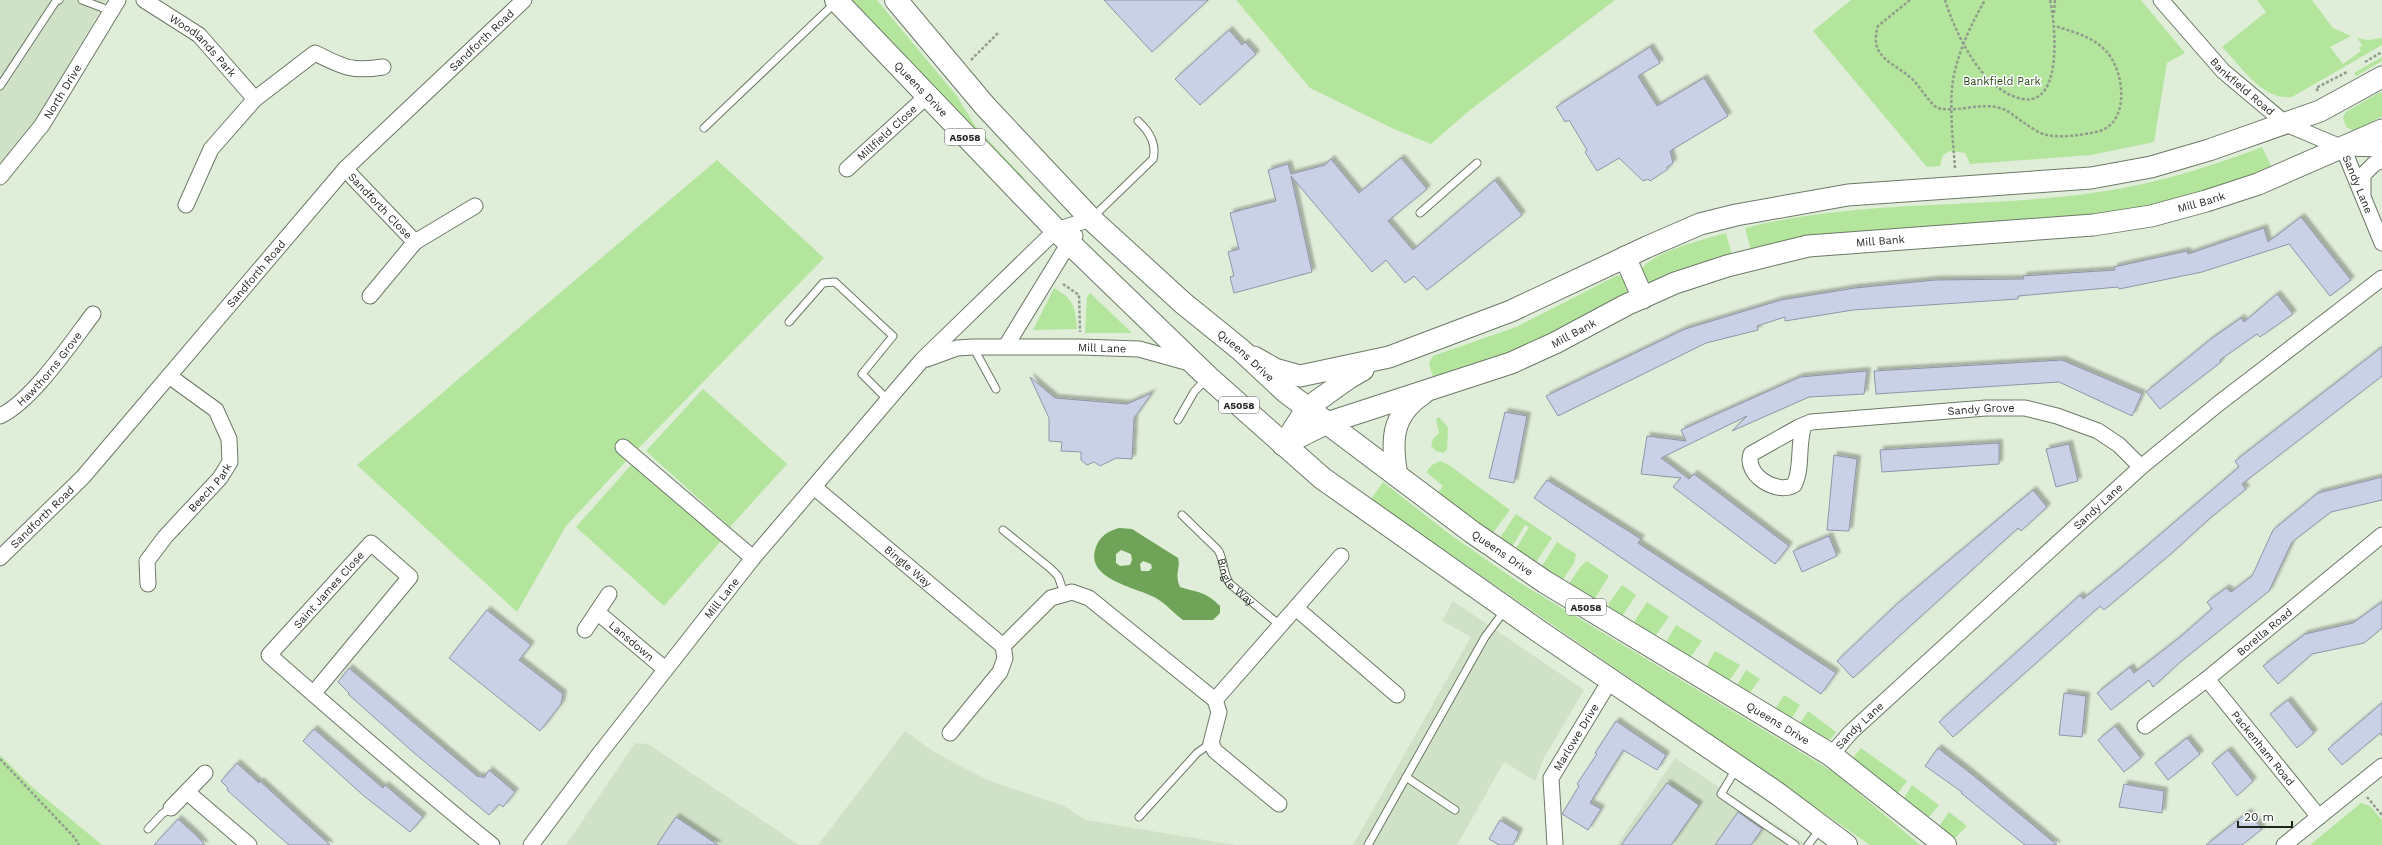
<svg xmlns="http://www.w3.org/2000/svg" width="2382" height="845" viewBox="0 0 2382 845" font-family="'Work Sans',sans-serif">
<defs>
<filter id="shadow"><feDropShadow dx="3.5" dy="-3.5" stdDeviation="1" flood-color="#0004"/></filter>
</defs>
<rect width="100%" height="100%" fill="#dfedd9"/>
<!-- built -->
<g fill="#cfe2c8">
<path d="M0,0H106L37,119L0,164Z"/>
<path d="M1453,601L1584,690L1544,758L1535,781L1504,762L1457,845H1353L1471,637L1442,621Z"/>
<path d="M905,731L934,752L987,780L1064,806L1086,820L1235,845H818Z"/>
<path d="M635,743L648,744L799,845H566Z"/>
<path d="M1675,758L1807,845H1617Z"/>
</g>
<!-- green -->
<g fill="#b3e69c">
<path d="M852,0H877L956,95L976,127L1024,178L1020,182Z"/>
<path d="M1236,0H1615L1470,110L1431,144L1394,129L1310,88Z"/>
<path d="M1851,0H2141L2185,53L2167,63L2154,142L2091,155L1970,164L1965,153L1950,151L1943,155L1940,166L1927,167L1813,31Z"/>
<path d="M2257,0H2312L2333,28L2351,36L2330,47L2343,64L2361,51L2359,48L2362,45L2357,38L2368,40L2382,38V45L2292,97C2263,101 2241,66 2222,47L2266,12Z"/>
<path d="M2382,57V61L2356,76L2354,73Z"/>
<path d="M2380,92L2382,94V116L2358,130L2354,131L2346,127L2343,117L2346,112Z"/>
<path d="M2262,147L2272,168L2172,202L2094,216L1751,250L1745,228C1859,199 1978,209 2093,193C2151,185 2207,168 2262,147Z"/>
<path d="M717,160L824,258L629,458L566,526L517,612L357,465Z"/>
<path d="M1726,233L1732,255L1652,283L1645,280L1641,272C1644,254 1708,238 1726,233Z"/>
<path d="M1618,275L1624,279L1628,289L1625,296L1524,348L1433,377L1429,363L1433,356L1516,327Z"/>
<path d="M1054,288C1074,299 1075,307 1077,329L1033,330Z"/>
<path d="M1090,293L1132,333H1085L1087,297Z"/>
<path d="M703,389L787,464L730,527L646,451Z"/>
<path d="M1439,417L1448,427L1447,450L1443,453L1436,451L1431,446L1433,439L1439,433L1436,419Z"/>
<path d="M1440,461L1449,465L1510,510L1492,534L1437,494L1443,486L1426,472L1432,465Z"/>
<path d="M633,463L721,541L664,606L576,527Z"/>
<path d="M1383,482L1448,533L1517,581L1835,773L1920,845H1870L1371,499Z"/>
<path d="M1516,514L1552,538L1536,562L1532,563L1515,550L1529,527L1525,525L1512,547L1503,540L1501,536Z"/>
<path d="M1557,542L1576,554L1574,563L1562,581L1541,568Z"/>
<path d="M1587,561L1609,576L1595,598L1592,599L1568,585L1581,566Z"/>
<path d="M1622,585L1636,595L1621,618L1609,610V603Z"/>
<path d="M1647,602L1669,617L1655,636L1634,622Z"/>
<path d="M1676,625L1702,641L1690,658L1666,642Z"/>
<path d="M1715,651L1740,665L1728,683L1705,669Z"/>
<path d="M1746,670L1760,679L1749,694L1736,687Z"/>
<path d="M1784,695L1800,705L1790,721L1774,711Z"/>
<path d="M1808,711L1836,732L1831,739H1825L1799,725Z"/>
<path d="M1861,748L1907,781L1898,793H1895L1853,758Z"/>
<path d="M0,755L32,787L102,845H0Z"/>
<path d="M1912,785L1939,805L1928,818L1903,800Z"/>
<path d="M2361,803L2370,806L2382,820V845H2310Z"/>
<path d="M1949,812L1967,826L1951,842L1937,829Z"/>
</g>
<!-- water -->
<path fill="#6fa357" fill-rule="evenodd" d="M1119,528L1132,529L1178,558C1181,568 1174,573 1180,587C1199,593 1205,591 1220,606V613L1213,620H1183C1173,613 1166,603 1154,597C1135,587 1084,579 1096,547C1100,536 1108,531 1119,528ZM1121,550L1131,554L1132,560L1130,565L1120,566L1116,563V554ZM1143,561L1151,564L1152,568L1149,571H1141L1140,564Z"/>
<!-- building -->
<g fill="#cad1e7" stroke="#8e95a9" filter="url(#shadow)">
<path d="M1104,0H1208L1152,52Z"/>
<path d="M1229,30L1242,45L1245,42L1256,54L1200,105L1175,79Z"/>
<path d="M1650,47L1660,63L1638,76L1657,106L1704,78L1728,116L1670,151L1673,163L1667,167L1668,169L1650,181L1648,179L1643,181L1619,158L1597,171L1585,152L1587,150L1569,120L1565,122L1556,107Z"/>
<path d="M1401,158L1427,189L1388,221L1413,250L1495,180L1522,215L1427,290L1414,276L1405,283L1386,260L1372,272L1291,176L1312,272L1234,293L1230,277L1234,276L1228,252L1239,249L1230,213L1276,201L1268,170L1288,164L1291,174L1325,165L1331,159L1359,193Z"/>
<path d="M2301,217L2351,280L2330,296L2289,244L2202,272L2119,289L2118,287L2018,296V299L1853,310L1785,321V317L1757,326L1758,330L1706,343L1558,416L1546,396L1685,329L1781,300L1855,288L1935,280L2024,279L2023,276L2115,270L2114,267L2187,251L2188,254L2264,228L2268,242Z"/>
<path d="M2277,294L2293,314L2260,337L2257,334L2220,360L2221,362L2160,409L2146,392L2211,339L2241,318L2244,322Z"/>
<path d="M2382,347V376L2242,484L2246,489L2209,519L2173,552L2104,610L2100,606L1953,737L1939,722L2080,595L2083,599L2121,568L2239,467L2235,461Z"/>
<path d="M2062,360L2142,394L2132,416L2059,382L1876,394L1874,371Z"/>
<path d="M1867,371L1864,394L1809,397L1732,431L1747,416L1661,458L1689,479L1694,474L1789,546L1775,564L1673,487L1681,478L1641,474L1647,436L1686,441L1681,430L1800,377Z"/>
<path d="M1030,377L1055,398L1127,404L1152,393L1134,418L1132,459L1116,458L1100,466L1094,462L1087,465L1081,460V452L1061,451L1062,442L1049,441V418Z"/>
<path d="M1505,412L1527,416L1514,483L1489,478Z"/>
<path d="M1999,443V464L1882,472L1880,450Z"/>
<path d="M2069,444L2078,481L2056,487L2046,449Z"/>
<path d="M1834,455L1857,459L1849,531L1827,530Z"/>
<path d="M2382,477V500L2331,512L2292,542L2269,591L2179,663L2153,687L2149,680L2111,710L2097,693L2130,667L2134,673L2179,638L2212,609L2207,602L2226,588L2231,592L2252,576L2273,530L2318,493Z"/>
<path d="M1547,480L1641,539L1638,543L1836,673L1821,694L1534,498Z"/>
<path d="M2033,490L2047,507L2021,531L2018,528L1853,678L1837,661L1897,604Z"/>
<path d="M1829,536L1837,556L1802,572L1793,551Z"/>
<path d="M2382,602V628L2364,643L2312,654L2278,684L2263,666L2305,634L2353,623Z"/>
<path d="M487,610L531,645L519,660L563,694L561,704L540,731L449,658Z"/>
<path d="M349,668L478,777L480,776L484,778L489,770L515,792L503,807L499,804L489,815L413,752L348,694L349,693L338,682Z"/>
<path d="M2064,693L2086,696L2082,737L2059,735Z"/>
<path d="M2288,700L2314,733L2297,748L2270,714Z"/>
<path d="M2382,703V736L2380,733L2342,765L2328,749Z"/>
<path d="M1616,721L1666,755L1657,770L1623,750L1590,803L1601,809L1588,830L1562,814L1579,786L1577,784L1597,754L1595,753Z"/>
<path d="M2115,726L2141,758L2124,772L2098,740Z"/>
<path d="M314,729L383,788L385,785L423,817L410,832L364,796L303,741Z"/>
<path d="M2187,738L2200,754L2168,780L2155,763Z"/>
<path d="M1938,748L1974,776L2057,845H2025L1961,793L1962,792L1925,766Z"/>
<path d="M2228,750L2253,781L2237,796L2212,763Z"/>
<path d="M237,763L259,783L260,781L330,845H289L266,825L227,790L228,788L221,781Z"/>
<path d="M1667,783L1699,805L1671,845H1621Z"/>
<path d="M2124,784L2164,791L2162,813L2119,807Z"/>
<path d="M1738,812L1762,829L1751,845H1715Z"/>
<path d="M2248,812L2262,829L2242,845H2206Z"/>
<path d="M676,817L718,845H657Z"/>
<path d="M178,819L197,836L205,845H154Z"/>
<path d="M1500,820L1519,832L1513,845H1499L1489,839Z"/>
</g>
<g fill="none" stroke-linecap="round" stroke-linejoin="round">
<!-- lane casing -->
<g stroke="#6c7967" stroke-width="9">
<g id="lane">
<path d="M82,0L111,11"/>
<path d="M0,86L56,1L59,0"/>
<path d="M704,128L835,3"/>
<path d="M1420,213L1477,163"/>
<path d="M1093,217L1153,159C1157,144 1150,132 1138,121"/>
<path d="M789,322L823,283L835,282L893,336L862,374L888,400"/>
<path d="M973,347L996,389"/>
<path d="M1178,420L1194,392L1207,378"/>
<path id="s1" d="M1182,515L1218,550C1225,561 1222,573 1230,584L1281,626"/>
<path d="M1003,530L1050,568L1058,576L1064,593"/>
<path d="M1736,769L1721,794L1795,845"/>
<path d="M1406,777L1455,810"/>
<path d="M1139,817L1197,753L1211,743"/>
<path d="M148,829L162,814L171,808"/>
<path d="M1368,845L1485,637L1505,610"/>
<path d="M1808,845L1820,829"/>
</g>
</g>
<!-- street casing -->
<g stroke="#6c7967" stroke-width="17">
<g id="street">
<path id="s2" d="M144,0L199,35L255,99"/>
<path id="s3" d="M2161,0L2223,71L2286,124L2343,148L2382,149"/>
<path id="s4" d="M2343,148L2382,243"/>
<path id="s5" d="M345,169L415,242"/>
<path id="s6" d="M847,169L927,96"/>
<path id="s7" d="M0,177L42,125L118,0"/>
<path d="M2363,193V175L2374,164L2382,160"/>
<path d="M186,205L211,149L255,99L315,53C343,67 351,72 383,67"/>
<path d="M370,296L415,242L475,206"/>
<path d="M1006,346L1069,243L1075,236"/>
<path id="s8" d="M927,359L957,348L973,347H1080L1139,349L1193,364"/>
<path id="s9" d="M0,416C32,401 71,343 93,314"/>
<path id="s10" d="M1804,425C1797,445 1803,468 1794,485C1777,495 1744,475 1751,454L1799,427L1811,422L1986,408H2025L2057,416L2098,431L2119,445L2141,467"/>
<path d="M623,447L753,558"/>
<path id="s11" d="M814,487L1003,646L1051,598L1072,592L1089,598L1215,700L1219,712L1211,743L1215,751L1279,804"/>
<path id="s12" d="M0,558L83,477L345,169L524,0"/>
<path id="s13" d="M148,584L147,561L165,537L220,478L230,462L229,439L216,410L169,376"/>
<path d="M1297,609L1397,695"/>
<path id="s14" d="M597,612L665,669"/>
<path d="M585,630L609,594"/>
<path id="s15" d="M2207,679L2319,817"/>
<path d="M313,694L410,577L371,543L269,655C343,720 416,784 492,845"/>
<path d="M1215,700L1341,556"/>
<path id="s16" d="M2145,726L2207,679L2382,535"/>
<path d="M950,733L1000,672L1005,658L1003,646"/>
<path id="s17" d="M1831,755L1851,732L2141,467L2218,404L2382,278"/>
<path d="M187,792L249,845"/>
<path d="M171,808L205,773"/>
<path id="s18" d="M531,845L597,757L753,558L922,360L1056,230L1091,219"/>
<path id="s19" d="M1555,845L1551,778L1611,679"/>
<path d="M2284,845L2382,766"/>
</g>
</g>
<!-- secondary casing -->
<g stroke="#6c7967" stroke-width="23">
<g id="secondary">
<path d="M1625,257L1643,298"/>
<path d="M1254,357L1275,369L1300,376L1389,357L1511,311L1647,247L1700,224L1736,215L1848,195L2091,178L2151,167L2209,150L2320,111L2382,77"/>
<path d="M1284,444L1307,408L1349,378L1363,370"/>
<path id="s20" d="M1283,445L1327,423L1511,363L1555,343L1626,305L1675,283L1727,266L1808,246L2093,225L2151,216L2206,201L2258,184L2382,130"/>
<path d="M1397,476C1391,441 1391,415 1423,394"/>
</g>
</g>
<!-- highway casing -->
<g stroke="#6c7967" stroke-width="24">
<g id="highway">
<path id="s21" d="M836,0L1056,230L1208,377L1322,478L1537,630L1778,794L1846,845"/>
<path id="s22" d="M896,0L985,106L1091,219L1183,303L1241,350L1286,392L1472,532L1545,582L1831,755L1945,845"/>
</g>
</g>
<!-- path -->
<g stroke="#919c8d" stroke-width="2.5" stroke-dasharray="3 2" stroke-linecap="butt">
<path d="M1910,0L1878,26C1868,59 1895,62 1913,80C1922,89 1927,100 1937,108C1959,113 1979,102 2000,108C2009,110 2017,119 2026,124C2032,128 2040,134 2047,135C2061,138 2082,135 2096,132C2131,125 2125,71 2106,51C2092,36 2073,32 2055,26"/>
<path d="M1945,0C1956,35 1983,92 2023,99C2064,106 2055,21 2050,0"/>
<path d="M2054,13L2055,0"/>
<path d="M971,60L999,32"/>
<path d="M2365,62L2382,52"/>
<path d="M2318,91L2316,88L2347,72"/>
<path d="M1955,168C1953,142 1950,114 1952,88C1955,58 1970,26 1985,0"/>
<path d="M1063,284L1079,295L1080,332"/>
<path d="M0,759L74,837L79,845"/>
<path d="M2367,797L2382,815"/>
</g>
<!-- lane -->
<use href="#lane" stroke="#fff" stroke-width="7"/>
<!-- street -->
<use href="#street" stroke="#fff" stroke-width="15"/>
<!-- secondary -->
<use href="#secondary" stroke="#fff" stroke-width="21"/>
<!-- highway -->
<use href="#highway" stroke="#fff" stroke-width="22"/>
</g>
<g text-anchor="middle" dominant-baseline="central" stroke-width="3" stroke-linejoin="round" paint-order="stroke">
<!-- shield labels -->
<g fill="#fff" stroke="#626661" stroke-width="1">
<rect x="945" y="129" width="40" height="16" rx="3"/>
<rect x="1219" y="397" width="40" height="16" rx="3"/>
<rect x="1566" y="599" width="40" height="16" rx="3"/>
</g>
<g font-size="10" font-weight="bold" fill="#1f241d">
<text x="965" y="137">A5058</text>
<text x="1239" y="405">A5058</text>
<text x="1586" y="607">A5058</text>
</g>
<!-- street labels -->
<g font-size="11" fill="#1f241d" stroke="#fff">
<text stroke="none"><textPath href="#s12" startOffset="708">Sandforth Road</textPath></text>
<text stroke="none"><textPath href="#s2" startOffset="75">Woodlands Park</textPath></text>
<text stroke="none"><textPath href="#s3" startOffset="119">Bankfield Road</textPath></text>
<text stroke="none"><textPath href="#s21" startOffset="123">Queens Drive</textPath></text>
<text stroke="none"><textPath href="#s7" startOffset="106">North Drive</textPath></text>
<text stroke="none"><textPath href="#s6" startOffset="54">Millfield Close</textPath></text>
<text stroke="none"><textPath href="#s4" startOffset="39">Sandy Lane</textPath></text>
<text stroke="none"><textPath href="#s20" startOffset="960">Mill Bank</textPath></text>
<text stroke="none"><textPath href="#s5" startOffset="51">Sandforth Close</textPath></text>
<text stroke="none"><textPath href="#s20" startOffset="636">Mill Bank</textPath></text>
<text stroke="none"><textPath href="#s12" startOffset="383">Sandforth Road</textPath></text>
<text stroke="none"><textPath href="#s20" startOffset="312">Mill Bank</textPath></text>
<text stroke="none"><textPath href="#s8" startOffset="177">Mill Lane</textPath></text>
<text stroke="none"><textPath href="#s22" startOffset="500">Queens Drive</textPath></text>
<text stroke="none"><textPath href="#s9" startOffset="69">Hawthorns Grove</textPath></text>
<text stroke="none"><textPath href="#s10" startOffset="364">Sandy Grove</textPath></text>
<text stroke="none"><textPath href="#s13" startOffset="120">Beech Park</textPath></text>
<text stroke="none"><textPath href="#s17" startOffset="365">Sandy Lane</textPath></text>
<text stroke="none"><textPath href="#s12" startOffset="59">Sandforth Road</textPath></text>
<text stroke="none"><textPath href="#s22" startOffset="824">Queens Drive</textPath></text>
<text stroke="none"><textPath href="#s11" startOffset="123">Bingle Way</textPath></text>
<text stroke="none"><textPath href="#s1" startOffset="88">Bingle Way</textPath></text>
<text transform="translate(329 590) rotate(-48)">Saint James Close</text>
<text stroke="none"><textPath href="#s18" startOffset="312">Mill Lane</textPath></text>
<text stroke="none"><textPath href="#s16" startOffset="152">Borella Road</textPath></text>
<text stroke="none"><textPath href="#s14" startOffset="45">Lansdown</textPath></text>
<text stroke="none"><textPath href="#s22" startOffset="1148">Queens Drive</textPath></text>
<text stroke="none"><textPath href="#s17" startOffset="41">Sandy Lane</textPath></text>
<text stroke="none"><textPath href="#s19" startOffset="115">Marlowe Drive</textPath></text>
<text stroke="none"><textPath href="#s15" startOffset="89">Packenham Road</textPath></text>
</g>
<!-- park labels -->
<g font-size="11" fill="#294b17" stroke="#fff">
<text x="2002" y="81">Bankfield Park</text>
</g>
</g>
<!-- scale -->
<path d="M2238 821v6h54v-6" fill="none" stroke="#1f241d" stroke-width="2"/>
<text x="2244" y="821" font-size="12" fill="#1f241d" stroke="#ffffff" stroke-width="3" paint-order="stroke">20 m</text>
</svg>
